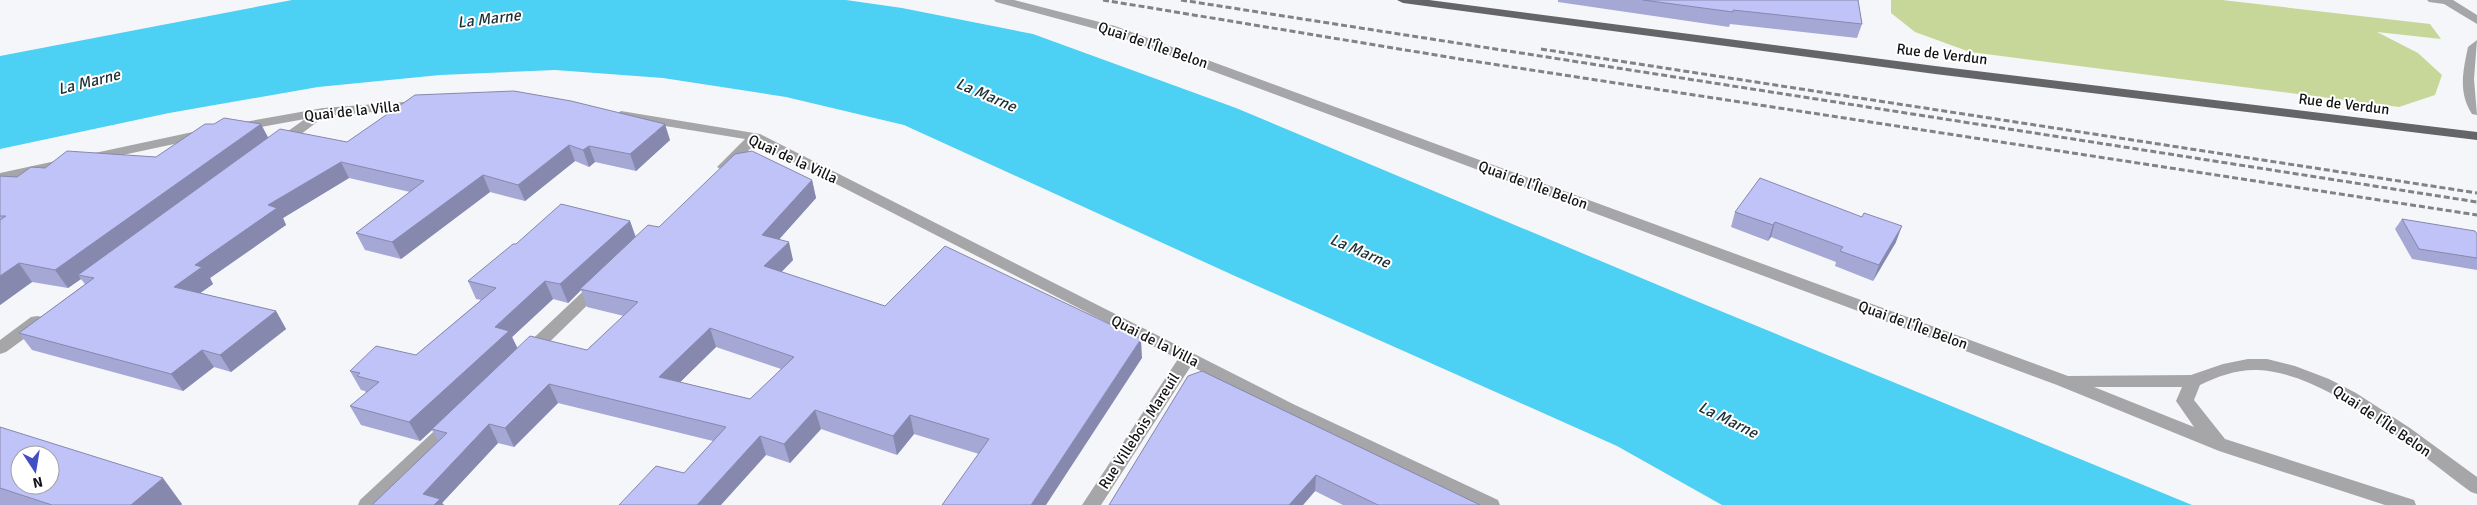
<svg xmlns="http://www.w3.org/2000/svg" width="2477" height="505" viewBox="0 0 2477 505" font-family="Signika,sans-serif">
<rect width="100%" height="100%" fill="#f5f6fa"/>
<!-- green -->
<path fill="#c6d799" d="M1891,0H2222L2430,24L2441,39L2377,32L2418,53L2442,75L2435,95L2399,107L1970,52L1915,32L1891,13Z"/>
<!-- water -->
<path fill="#4cd0f3" d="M292,0H846L902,8L1033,34L1236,108L1689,298L2192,505H1722L1617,446L1235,276L904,125L786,97L663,78L555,70L440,75L318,87L169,113L0,149V56Z"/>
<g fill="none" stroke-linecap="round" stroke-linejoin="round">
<!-- lane -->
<g fill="#a6a6a8" fill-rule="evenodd">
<path d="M2427,0H2453L2477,15V24L2444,4L2429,2Z"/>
<path d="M2477,40L2474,79L2477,115L2472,114C2458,92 2463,71 2468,47Z"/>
</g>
<!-- street -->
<g fill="#a6a6a8" fill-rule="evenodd">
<path d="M994,0H1014L1115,26L2068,376L2191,375L2223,364L2248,359H2267L2295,366L2329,379L2356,393L2410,428L2477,477V494L2471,492C2415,451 2329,373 2258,370C2238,369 2218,376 2200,385L2194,400L2225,439L2414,500L2416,505H2385L2219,451L2057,385L1107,32L996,2ZM2094,387H2182L2176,401L2194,427Z"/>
<path d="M417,101L422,102L423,105L422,108L325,116L284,147H274L272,144L274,141L305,119L239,131L232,127L239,123L323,108Z"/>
<path d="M621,111L760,134L1293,404L1498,500L1500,505H1474L1281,412L1191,366L1101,505H1082L1178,359L756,143L729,170L724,171L717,167L745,139L616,118L614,115Z"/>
<path d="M202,130L209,134L207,137L90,162L83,158L90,154Z"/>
<path d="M65,159L70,160L72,163L70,166L0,181V173Z"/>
<path d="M598,281L603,282L606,286L603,290L534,357H522L520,353L522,349L593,282Z"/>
<path d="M37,316L43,317L45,321L43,325L6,352L0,354V340L31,317Z"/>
<path d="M451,419L457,421L460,425L457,429L379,505H358L360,500L445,421Z"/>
</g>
<!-- primary -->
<path fill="#656568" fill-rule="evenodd" d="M1397,0H1429L1935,66L2477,132V140L1935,74L1403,3Z"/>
<!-- rail -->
<g stroke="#818285" stroke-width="3" stroke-dasharray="6 3" stroke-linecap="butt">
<path d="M1103,0L1466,60L2477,215"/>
<path d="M1181,0L2477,202"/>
<path d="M1541,49L2477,193"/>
</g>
</g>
<!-- wall -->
<g fill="#a5a8d4" fill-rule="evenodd">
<path d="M1558,0H1858L1862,24L1857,38L1730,24L1729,27L1558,2Z"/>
<path d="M268,138L347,142L670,140L636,171L595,162L589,167L575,161L525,201L490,192L401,259L365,250L356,233L410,192L349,178L283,218L286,225L210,278L213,284L200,293L276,311L286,329L231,372L214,367L183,391L32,350L19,333L85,284L81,279L68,288L32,282L0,305V176L17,177L45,168L156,157Z"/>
<path d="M812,180L816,198L779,239L793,260L781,272L885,306L1142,358L979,454L914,434L897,455L821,429L790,463L766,455L684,473L713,441L558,403L514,447L498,443L442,503L444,505H372L438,441L432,430L420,441L361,425L350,406L366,393L365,391L361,390L350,371L416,355L481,300L476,299L468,281L516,244L630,221L636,237L659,227ZM581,290L587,307L624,316L587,350L517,348L512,337L553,299L568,303ZM716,347L781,369L750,399L680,382Z"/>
<path d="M1735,212L1896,242L1873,281L1835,266L1836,262L1771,237L1768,241L1731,227Z"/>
<path d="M2402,219L2477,234V270L2412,259L2395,229Z"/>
<path d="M1188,376L1480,505H1343L1315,491L1303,505H1109Z"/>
<path d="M0,427L182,504L181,505H0Z"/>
</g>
<!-- shaded-wall -->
<g fill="#8688ad">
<path d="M261,124L270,141L78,275L81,279L68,288L55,270Z"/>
<path d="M665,124L670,140L636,171L630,154Z"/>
<path d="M569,145L575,161L525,201L518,185Z"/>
<path d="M589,146L595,162L589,167L583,150Z"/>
<path d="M341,162L349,178L283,218L286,225L210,278L213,284L185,304L174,287L195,265L268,205Z"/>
<path d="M483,175L490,192L401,259L392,242Z"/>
<path d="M812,180L816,198L767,253L762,235Z"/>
<path d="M630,221L636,239L580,289L581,290L568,303L560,284Z"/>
<path d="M1775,222L1771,237L1768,241L1773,225Z"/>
<path d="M1902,226L1896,242L1873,281L1879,265Z"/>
<path d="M789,242L793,260L769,285L764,266Z"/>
<path d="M19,263L32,282L0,305V276Z"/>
<path d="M545,281L553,299L512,337L518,349L432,429V430L420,441L409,422L495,327Z"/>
<path d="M276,311L286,329L231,372L220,355Z"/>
<path d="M710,328L716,347L666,396L659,377Z"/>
<path d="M1141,339L1142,358L1046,505H1031Z"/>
<path d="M202,350L214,367L183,391L171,374Z"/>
<path d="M549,384L558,403L514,447L505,428Z"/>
<path d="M815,410L821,429L790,463L784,444Z"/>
<path d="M910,415L914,434L897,455L893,436Z"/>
<path d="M489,424L498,443L442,503L444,505H429L423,494Z"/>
<path d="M760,436L766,455L721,505H697Z"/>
<path d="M1316,475L1315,491L1303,505H1289Z"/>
<path d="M163,478L182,504L181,505H131Z"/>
</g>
<!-- building -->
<g fill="#c0c3f7" stroke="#8688ad" fill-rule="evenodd">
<path d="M1643,0H1858L1862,24L1733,10V12Z"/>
<path d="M514,91L571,101L665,124L630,154L589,146L583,150L569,145L518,185L483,175L392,242L356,233L424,181L341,162L268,205L277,208L195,265L202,267L174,287L276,311L220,355L202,350L171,374L19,333L94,278L78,275L280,129L347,142L415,95Z"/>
<path d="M224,118L261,124L55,270L19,263L0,276V220L6,216H0V176L17,177L31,167L45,168L67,151L156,157L205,124H214Z"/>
<path d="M752,151L812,180L762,235L789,242L764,266L885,306L945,246L1141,339L1031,505H942L989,439L910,415L893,436L815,410L784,444L760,436L697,505H619L656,466L684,473L726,427L549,384L505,428L489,424L423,494L440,499L434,505H372L447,433L432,429L530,336L587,350L638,302L580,289L648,225L659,227L735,154ZM710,328L794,357L750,399L659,377Z"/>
<path d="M1760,178L1862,217L1864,213L1902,226L1879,265L1840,251L1843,247L1775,222L1773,225L1735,212Z"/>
<path d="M561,204L630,221L560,284L545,281L495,327L509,331L409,422L350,406L379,382L357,376L360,373L350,371L376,346L416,355L496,288L468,281L513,244H516Z"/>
<path d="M2402,219L2475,231L2477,234V258L2419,249Z"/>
<path d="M1202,371L1480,505H1378L1316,475L1289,505H1109L1188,376Z"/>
<path d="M0,427L163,478L131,505H52L0,488ZM20,455H50V485H20Z"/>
</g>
<g text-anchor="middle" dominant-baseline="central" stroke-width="4" stroke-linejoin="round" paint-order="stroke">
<!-- street labels -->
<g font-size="15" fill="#141416" stroke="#fff">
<text transform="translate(1153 45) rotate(19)">Quai de l'Île Belon</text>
<text transform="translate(1942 54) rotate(7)">Rue de Verdun</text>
<text transform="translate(2344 104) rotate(7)">Rue de Verdun</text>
<text transform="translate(352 111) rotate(-6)">Quai de la Villa</text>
<text transform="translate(793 159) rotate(25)">Quai de la Villa</text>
<text transform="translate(1533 185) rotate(20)">Quai de l'Île Belon</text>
<text transform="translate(1913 325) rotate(20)">Quai de l'Île Belon</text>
<text transform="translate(1155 341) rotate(27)">Quai de la Villa</text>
<text transform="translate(2382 421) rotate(34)">Quai de l'Île Belon</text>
<text transform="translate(1139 431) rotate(-57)">Rue Villebois Mareuil</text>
</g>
<!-- water labels -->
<g font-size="16" font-style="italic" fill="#1a3037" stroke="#fff">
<text transform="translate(489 19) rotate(-7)">La Marne</text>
<text transform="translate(89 82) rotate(-14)">La Marne</text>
<text transform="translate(986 95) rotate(23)">La Marne</text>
<text transform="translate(1360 251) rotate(23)">La Marne</text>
<text transform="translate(1728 420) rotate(26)">La Marne</text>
</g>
</g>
<!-- north arrow -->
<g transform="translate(35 470) rotate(168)"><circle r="24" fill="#ffffff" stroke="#a1a1a2"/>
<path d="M0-4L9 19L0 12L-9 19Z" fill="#434ec3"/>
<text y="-8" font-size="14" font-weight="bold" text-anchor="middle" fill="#141416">N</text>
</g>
</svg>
